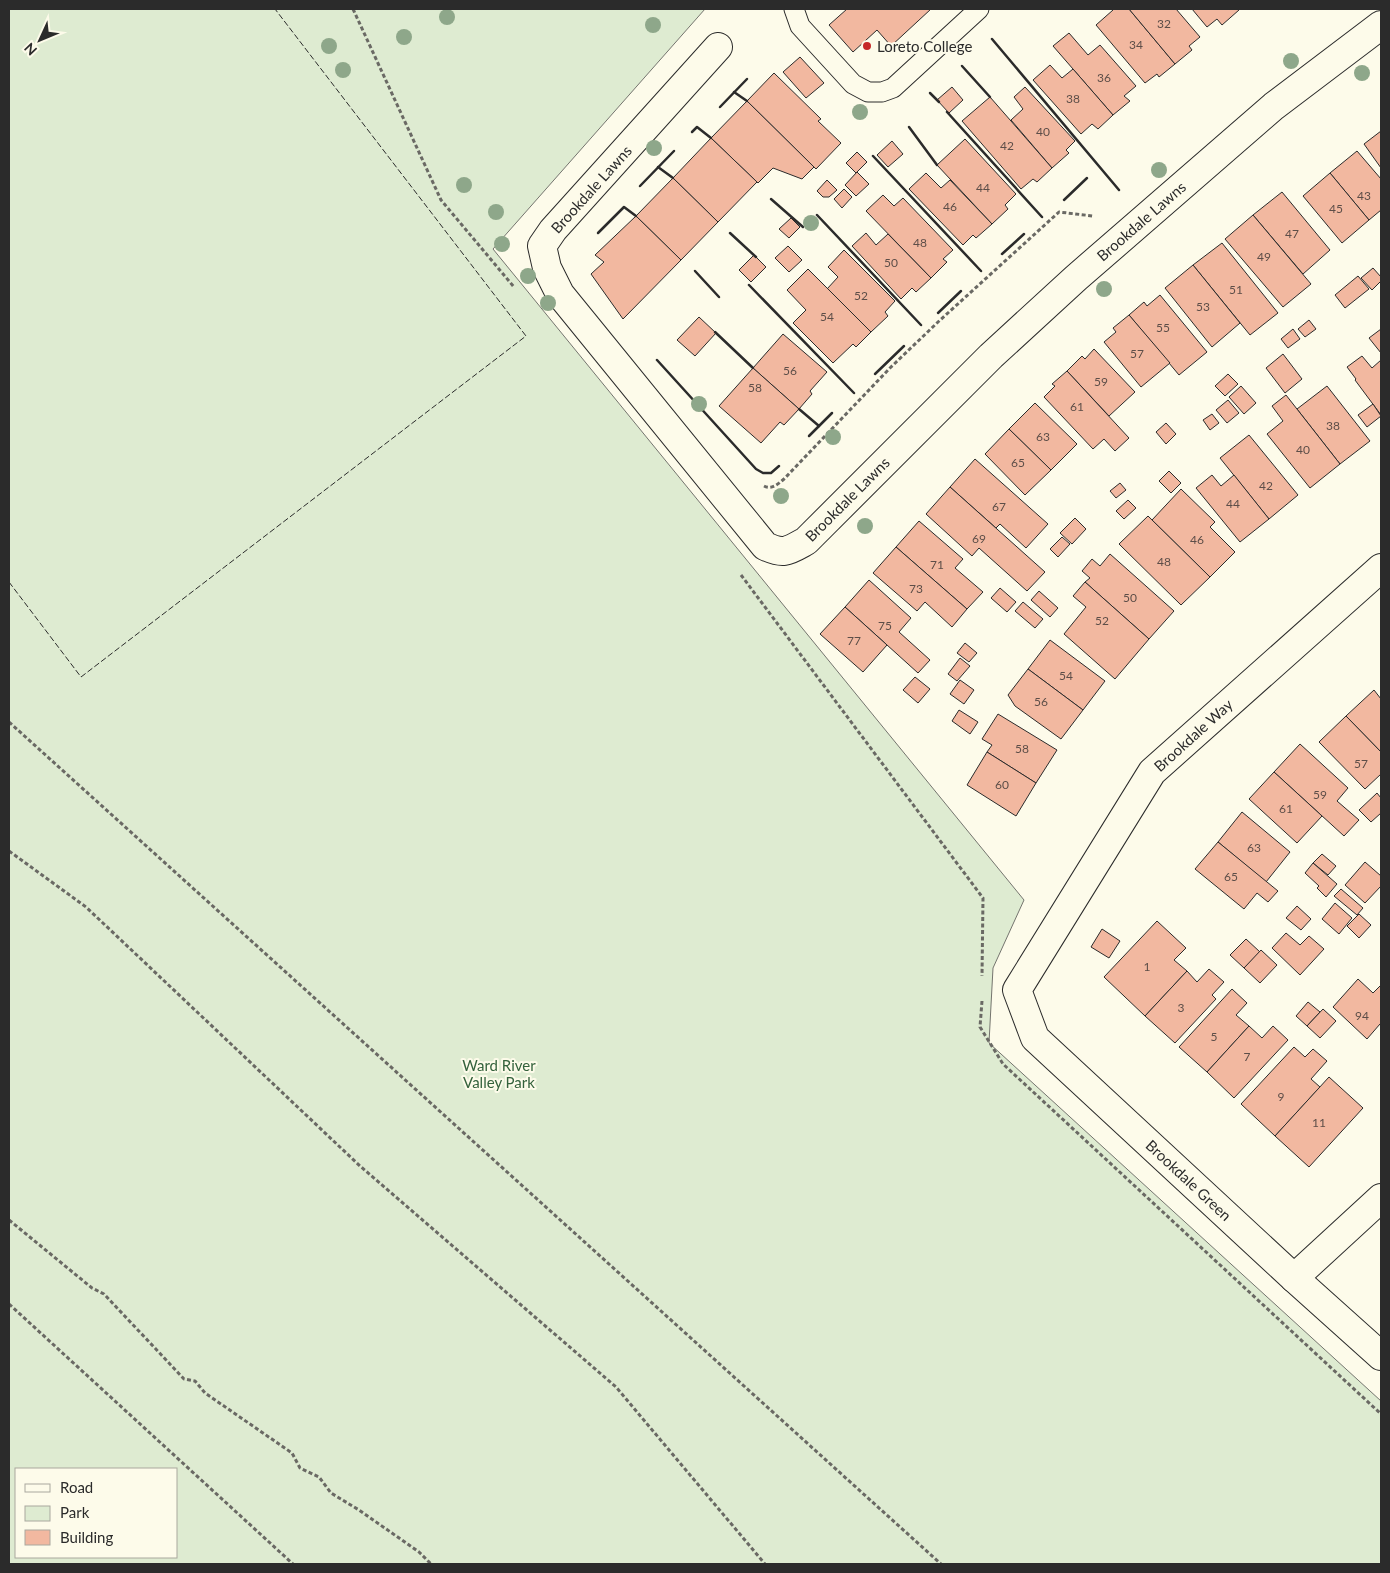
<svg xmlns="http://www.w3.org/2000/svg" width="1390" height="1573" viewBox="0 0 1390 1573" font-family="Lato,sans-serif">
<rect width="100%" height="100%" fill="#fdfbea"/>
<!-- green -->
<path fill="#deebd1" stroke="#74746e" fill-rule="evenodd" d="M9,9H705L493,249L1024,900L993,968L989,1043L1381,1401V1564H9ZM16,1469H176V1557H16Z"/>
<!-- building -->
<g fill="#f2b8a0" stroke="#2b2b2b">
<path d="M847,9H931L891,46L877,30L853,52L829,25Z"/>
<path d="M1112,9H1129L1175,64L1159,77L1157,74L1145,83L1096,25L1113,10Z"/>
<path d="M1129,9H1176L1200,37L1189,46L1192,50L1175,64Z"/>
<path d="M1192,9H1238L1239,10L1222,25L1217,19L1207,27Z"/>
<path d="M1069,33L1088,55L1100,45L1136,86L1124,96L1130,101L1113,115L1053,46Z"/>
<path d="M800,57L824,83L806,98L783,72Z"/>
<path d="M1050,65L1062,78L1073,69L1113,115L1098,129L1092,124L1081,134L1033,80Z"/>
<path d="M774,73L821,119L818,121L841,143L816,169L747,101Z"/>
<path d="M952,87L963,100L949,113L937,100Z"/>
<path d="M1025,87L1075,141L1066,150L1069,153L1052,168L1011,120L1023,109L1014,97Z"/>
<path d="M990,97L1052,168L1037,182L1033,179L1021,189L962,121Z"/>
<path d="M747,101L814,167L802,179L773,168L758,183L711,138Z"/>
<path d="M1381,131V168L1364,144Z"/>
<path d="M711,138L757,182L718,222L673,178Z"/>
<path d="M965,139L1016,194L1005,205L1008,209L992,224L937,165Z"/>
<path d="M892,141L903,154L888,167L877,155Z"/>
<path d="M1357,151L1381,179V210L1369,220L1330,173Z"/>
<path d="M857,152L867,162L856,173L846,163Z"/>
<path d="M857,172L869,184L856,196L845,185Z"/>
<path d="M926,173L941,188L950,180L992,224L976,238L973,235L963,245L909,189Z"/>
<path d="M1330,173L1369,220L1342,243L1303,196Z"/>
<path d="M673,178L718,222L681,260L636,216Z"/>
<path d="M827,180L837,190L829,197H823L817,191Z"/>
<path d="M844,189L852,197L842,208L834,199Z"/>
<path d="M1282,192L1330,250L1303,274L1253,215Z"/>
<path d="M883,195L894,206L903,198L953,250L943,259L947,262L931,278L866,211Z"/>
<path d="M1253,215L1311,284L1283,307L1225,239Z"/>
<path d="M636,216L681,260L623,319L591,274L604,262L595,255Z"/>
<path d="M791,218L800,227L789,238L779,229Z"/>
<path d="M866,233L876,245L888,234L931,278L916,292L912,288L901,299L852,246Z"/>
<path d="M1222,243L1278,313L1250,335L1193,265Z"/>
<path d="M788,246L802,260L789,272L775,258Z"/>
<path d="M844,250L895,301L885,312L888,316L871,332L827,289L838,277L828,267Z"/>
<path d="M754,255L766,267L751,282L739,270Z"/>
<path d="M1193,265L1240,323L1212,347L1165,288Z"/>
<path d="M1373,268L1381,277V281L1372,290L1361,278Z"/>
<path d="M808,269L871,332L856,347L853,344L833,363L793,323L806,310L787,290Z"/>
<path d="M1358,276L1369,289L1345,308L1335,295Z"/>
<path d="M1160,295L1207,352L1179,375L1129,315L1144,302L1147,306Z"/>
<path d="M1129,315L1170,363L1141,387L1104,342L1116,332L1113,328Z"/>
<path d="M699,317L716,333L695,356L677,340Z"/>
<path d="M1309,320L1316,329L1305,337L1298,329Z"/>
<path d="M1293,329L1300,339L1288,348L1281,339Z"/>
<path d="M1381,329V353L1369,338Z"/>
<path d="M783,334L827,372L810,391L812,394L799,409L753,368Z"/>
<path d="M1094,349L1135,392L1109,416L1067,371L1082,356L1085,359Z"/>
<path d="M1283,354L1302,379L1285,393L1266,368Z"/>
<path d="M1362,356L1372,368L1381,360V415L1355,380L1356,379L1347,367Z"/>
<path d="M753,368L799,409L784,425L780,422L761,443L719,406Z"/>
<path d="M1067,371L1129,438L1115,451L1104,439L1093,449L1044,397L1055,386L1052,384Z"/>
<path d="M1228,374L1238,384L1225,396L1215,386Z"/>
<path d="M1241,386L1256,403L1244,414L1229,397Z"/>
<path d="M1327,386L1370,441L1340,464L1297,409Z"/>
<path d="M1286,395L1340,464L1310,488L1267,434L1283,421L1272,406Z"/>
<path d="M1228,400L1239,413L1227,423L1216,410Z"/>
<path d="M1035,403L1077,444L1051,470L1009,429Z"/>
<path d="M1373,404L1381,416L1367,427L1358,415Z"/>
<path d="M1212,414L1219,423L1210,430L1203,420Z"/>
<path d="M1166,423L1176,434L1166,444L1156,432Z"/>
<path d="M1009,429L1051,470L1025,495L985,454Z"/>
<path d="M1249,435L1298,495L1269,519L1220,458Z"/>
<path d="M975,459L1048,524L1026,548L1000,524L996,528L950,487Z"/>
<path d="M1169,471L1181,483L1171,493L1159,481Z"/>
<path d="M1212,475L1221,486L1234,475L1269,519L1240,542L1196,488Z"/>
<path d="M1120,483L1126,490L1116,498L1110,491Z"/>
<path d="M950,487L1045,572L1027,591L979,548L972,556L926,514Z"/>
<path d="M1181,489L1215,522L1210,527L1235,552L1210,577L1152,520Z"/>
<path d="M1128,500L1136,508L1124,519L1116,511Z"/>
<path d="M1148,516L1210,577L1181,605L1119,544Z"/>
<path d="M1075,518L1086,529L1072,544L1060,533Z"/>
<path d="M919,521L963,559L955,568L983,592L967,609L896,547Z"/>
<path d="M1062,537L1070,544L1058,557L1050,549Z"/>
<path d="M896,547L967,609L952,627L925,602L917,611L873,573Z"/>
<path d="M1110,554L1174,611L1149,639L1085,582L1090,578L1082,571L1092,559L1100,566Z"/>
<path d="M869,580L911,618L899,632L930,660L918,673L845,607Z"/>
<path d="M1085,582L1149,639L1115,679L1064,634L1086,607L1073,596Z"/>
<path d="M1000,588L1016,602L1007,612L991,598Z"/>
<path d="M1039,591L1058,608L1050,617L1031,600Z"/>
<path d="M1023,602L1043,619L1035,628L1015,611Z"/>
<path d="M845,607L887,645L863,672L820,634Z"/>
<path d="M1050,640L1105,681L1083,710L1028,669Z"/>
<path d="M965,643L977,653L969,662L957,653Z"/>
<path d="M960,658L970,666L957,681L948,674Z"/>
<path d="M1028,669L1083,710L1061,739L1015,706L1008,695Z"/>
<path d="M915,677L930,689L918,703L903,690Z"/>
<path d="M960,680L974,690L964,704L950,694Z"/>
<path d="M1374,690L1381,699V752L1346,716Z"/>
<path d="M959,710L978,722L970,734L952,721Z"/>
<path d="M998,714L1057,750L1036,783L987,752L992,745L982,739Z"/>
<path d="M1346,716L1381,752V774L1365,789L1319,742Z"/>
<path d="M1300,744L1348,788L1337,801L1359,820L1344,836L1274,772Z"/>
<path d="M987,752L1036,783L1016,816L967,785Z"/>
<path d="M1274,772L1322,816L1297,843L1249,799Z"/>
<path d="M1377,793L1381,798V813L1371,822L1359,810Z"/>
<path d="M1242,812L1290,852L1266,882L1218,842Z"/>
<path d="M1218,842L1278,891L1268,902L1257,893L1244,909L1195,869Z"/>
<path d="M1322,854L1336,866L1328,875L1313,863Z"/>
<path d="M1365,862L1381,876V886L1365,903L1345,885Z"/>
<path d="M1313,863L1337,884L1326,897L1317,888L1319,886L1305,873Z"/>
<path d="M1341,889L1363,908L1357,915L1334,896Z"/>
<path d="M1335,903L1352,918L1339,934L1322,919Z"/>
<path d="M1297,906L1311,919L1301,930L1286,918Z"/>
<path d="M1359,914L1371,925L1359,938L1347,926Z"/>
<path d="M1157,921L1186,948L1174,960L1187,971L1145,1016L1104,977Z"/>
<path d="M1102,929L1120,941L1109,958L1091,947Z"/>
<path d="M1286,933L1300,945L1309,936L1324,949L1300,975L1272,948Z"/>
<path d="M1246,939L1260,952L1244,968L1230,955Z"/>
<path d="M1261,950L1277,965L1260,983L1244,968Z"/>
<path d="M1209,969L1224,982L1212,995L1216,999L1175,1043L1145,1016L1187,971L1197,982Z"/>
<path d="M1358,979L1373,993L1381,985V1025L1380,1024L1367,1039L1333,1007Z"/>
<path d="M1232,989L1247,1003L1236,1015L1249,1026L1207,1072L1179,1047Z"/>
<path d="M1308,1002L1320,1012L1307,1026L1296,1016Z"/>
<path d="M1323,1009L1336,1021L1320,1038L1307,1026Z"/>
<path d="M1249,1026L1262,1038L1273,1026L1288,1040L1234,1098L1207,1072Z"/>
<path d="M1294,1047L1305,1057L1313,1049L1327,1061L1311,1079L1320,1087L1275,1136L1241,1104Z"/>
<path d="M1329,1077L1363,1108L1309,1167L1275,1136Z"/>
</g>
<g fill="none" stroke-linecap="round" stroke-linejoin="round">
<!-- service casing -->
<g stroke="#2b2b2b" stroke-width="21">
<path id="service" d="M794,9L800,26L853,84L868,92H882L893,88L979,9"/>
</g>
<!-- minor casing -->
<g stroke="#2b2b2b" stroke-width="30">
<g id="minor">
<path d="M718,47L553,230L542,246L547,268L560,294L765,546C784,555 788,551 806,541L991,356L1076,278L1274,106L1381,25"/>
<path d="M1381,568L1152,772L1017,990L1035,1038L1294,1278L1381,1356"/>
<path d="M1294,1278L1381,1198"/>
</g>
</g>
<!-- path -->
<g stroke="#6a6964" stroke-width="3" stroke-dasharray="4 2.5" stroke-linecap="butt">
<path d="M353,9L441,200L514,287"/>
<path d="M764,486C772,490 778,484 784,479L890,368L938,322L1059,212L1093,216"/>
<path d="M741,575L983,898L982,976"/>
<path d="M9,722L941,1564"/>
<path d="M9,851L86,907L360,1166L616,1387L765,1564"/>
<path d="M982,1001L980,1027L1003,1064L1381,1414"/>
<path d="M9,1220L92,1288L104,1294L184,1379L195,1381L205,1393L292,1453L300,1468L319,1477L331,1493L359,1510L419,1552L431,1564"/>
<path d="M9,1304L293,1564"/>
</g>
<!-- service -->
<use href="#service" stroke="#fdfbea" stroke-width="19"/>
<!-- minor -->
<use href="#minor" stroke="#fdfbea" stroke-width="28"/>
<!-- fence -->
<path stroke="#2b2b2b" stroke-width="1" stroke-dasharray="6 2.5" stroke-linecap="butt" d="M9,582L81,677L526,336L275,9"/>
<!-- wall -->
<g stroke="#2b2b2b" stroke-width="2.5">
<path d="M992,39L1119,190"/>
<path d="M962,66L990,97"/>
<path d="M734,92L747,101"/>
<path d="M930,93L939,102"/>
<path d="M720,107L747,79"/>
<path d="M947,112L1042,217"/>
<path d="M909,127L937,165"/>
<path d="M692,132L697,127L711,138"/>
<path d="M873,156L981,271"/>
<path d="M658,167L673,178"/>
<path d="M640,186L674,151"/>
<path d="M771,199L803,227"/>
<path d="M1064,200L1087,178"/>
<path d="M817,215L921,325"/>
<path d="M598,233L624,207L636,216"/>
<path d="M730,233L756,257"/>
<path d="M1002,254L1024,234"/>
<path d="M695,271L719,297"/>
<path d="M749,285L854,393"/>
<path d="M938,313L961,291"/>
<path d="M715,332L753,368"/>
<path d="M657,360L756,469L763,473H771L779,466"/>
<path d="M875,374L904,346"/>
<path d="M799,409L819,426"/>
<path d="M809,436L832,413"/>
</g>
</g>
<!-- trees -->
<g fill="#8ea78a">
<circle cx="447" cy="17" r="8"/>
<circle cx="653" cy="25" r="8"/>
<circle cx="404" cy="37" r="8"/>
<circle cx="329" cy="46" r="8"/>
<circle cx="1291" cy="61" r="8"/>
<circle cx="343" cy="70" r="8"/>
<circle cx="1362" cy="73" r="8"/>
<circle cx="860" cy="112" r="8"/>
<circle cx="654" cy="148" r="8"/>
<circle cx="1159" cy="170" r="8"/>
<circle cx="464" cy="185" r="8"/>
<circle cx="496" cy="212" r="8"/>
<circle cx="811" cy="223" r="8"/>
<circle cx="502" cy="244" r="8"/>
<circle cx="528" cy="276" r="8"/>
<circle cx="1104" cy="289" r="8"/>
<circle cx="548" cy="303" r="8"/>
<circle cx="699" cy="404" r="8"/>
<circle cx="833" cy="437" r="8"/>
<circle cx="781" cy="496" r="8"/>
<circle cx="865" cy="526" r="8"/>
</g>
<!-- markers -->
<circle fill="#c62828" stroke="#fdfbea" stroke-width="2" cx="867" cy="46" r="5"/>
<g text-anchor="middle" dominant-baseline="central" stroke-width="4" stroke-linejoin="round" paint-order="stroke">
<!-- number labels -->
<g font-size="12" fill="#5d4e48">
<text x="1164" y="23">32</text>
<text x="1136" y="44">34</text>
<text x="1104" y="77">36</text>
<text x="1073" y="98">38</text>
<text x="1043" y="131">40</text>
<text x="1007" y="145">42</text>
<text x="983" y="187">44</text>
<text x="1364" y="195">43</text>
<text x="950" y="206">46</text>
<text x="1336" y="208">45</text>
<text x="1292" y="233">47</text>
<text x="920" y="242">48</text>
<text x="1264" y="256">49</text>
<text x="891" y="262">50</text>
<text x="1236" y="289">51</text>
<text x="861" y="295">52</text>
<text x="1203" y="306">53</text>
<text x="827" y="316">54</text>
<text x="1163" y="327">55</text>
<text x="1137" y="353">57</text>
<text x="790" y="370">56</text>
<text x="1101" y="381">59</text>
<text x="755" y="387">58</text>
<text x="1077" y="406">61</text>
<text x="1333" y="425">38</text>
<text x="1043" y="436">63</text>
<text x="1303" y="449">40</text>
<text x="1018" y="462">65</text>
<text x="1266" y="485">42</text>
<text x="1233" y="503">44</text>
<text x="999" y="506">67</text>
<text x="979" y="538">69</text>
<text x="1197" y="539">46</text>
<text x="1164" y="561">48</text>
<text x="937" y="564">71</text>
<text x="916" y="588">73</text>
<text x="1130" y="597">50</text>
<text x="1102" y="620">52</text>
<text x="885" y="625">75</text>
<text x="854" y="640">77</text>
<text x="1066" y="675">54</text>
<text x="1041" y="701">56</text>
<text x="1022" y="748">58</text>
<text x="1361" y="763">57</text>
<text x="1002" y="784">60</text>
<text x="1320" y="794">59</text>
<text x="1286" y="808">61</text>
<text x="1254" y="847">63</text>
<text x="1231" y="876">65</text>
<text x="1147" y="966">1</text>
<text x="1181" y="1007">3</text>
<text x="1362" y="1015">94</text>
<text x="1214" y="1036">5</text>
<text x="1247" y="1056">7</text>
<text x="1281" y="1096">9</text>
<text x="1319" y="1122">11</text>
</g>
<!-- poi labels -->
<g font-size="15" fill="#2b2b2b" stroke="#fdfbea" text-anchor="start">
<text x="877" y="46">Loreto College</text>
</g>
<!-- street labels -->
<g font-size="15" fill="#2b2b2b" stroke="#fdfbea">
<text transform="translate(591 189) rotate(-48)">Brookdale Lawns</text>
<text transform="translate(1141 221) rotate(-41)">Brookdale Lawns</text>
<text transform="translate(847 499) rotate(-45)">Brookdale Lawns</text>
<text transform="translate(1193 735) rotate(-42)">Brookdale Way</text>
<text transform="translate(1189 1180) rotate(43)">Brookdale Green</text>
</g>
<!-- park labels -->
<g font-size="15" fill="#34623c" stroke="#fdfbea">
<text x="499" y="1065">Ward River<tspan x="499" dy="17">Valley Park</tspan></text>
</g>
</g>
<!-- border -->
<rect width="1390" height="1573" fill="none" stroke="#2b2b2b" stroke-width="20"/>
<!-- legend -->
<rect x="15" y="1468" width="162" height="90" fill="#fdfbea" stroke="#a9a89e"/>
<rect x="25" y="1484" width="25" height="8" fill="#fdfbea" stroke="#a9a89e"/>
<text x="60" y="1493" font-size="15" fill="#2b2b2b">Road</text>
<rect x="25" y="1506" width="25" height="15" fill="#deebd1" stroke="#a9a89e"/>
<text x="60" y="1518" font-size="15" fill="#2b2b2b">Park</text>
<rect x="25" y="1530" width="25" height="15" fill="#f2b8a0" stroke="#a9a89e"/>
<text x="60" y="1543" font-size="15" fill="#2b2b2b">Building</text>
<!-- north arrow -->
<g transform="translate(40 40) rotate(226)" stroke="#fdfbea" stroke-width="4" paint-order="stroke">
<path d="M0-4L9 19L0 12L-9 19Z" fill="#2b2b2b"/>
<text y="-8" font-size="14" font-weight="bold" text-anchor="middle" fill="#2b2b2b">N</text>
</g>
</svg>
